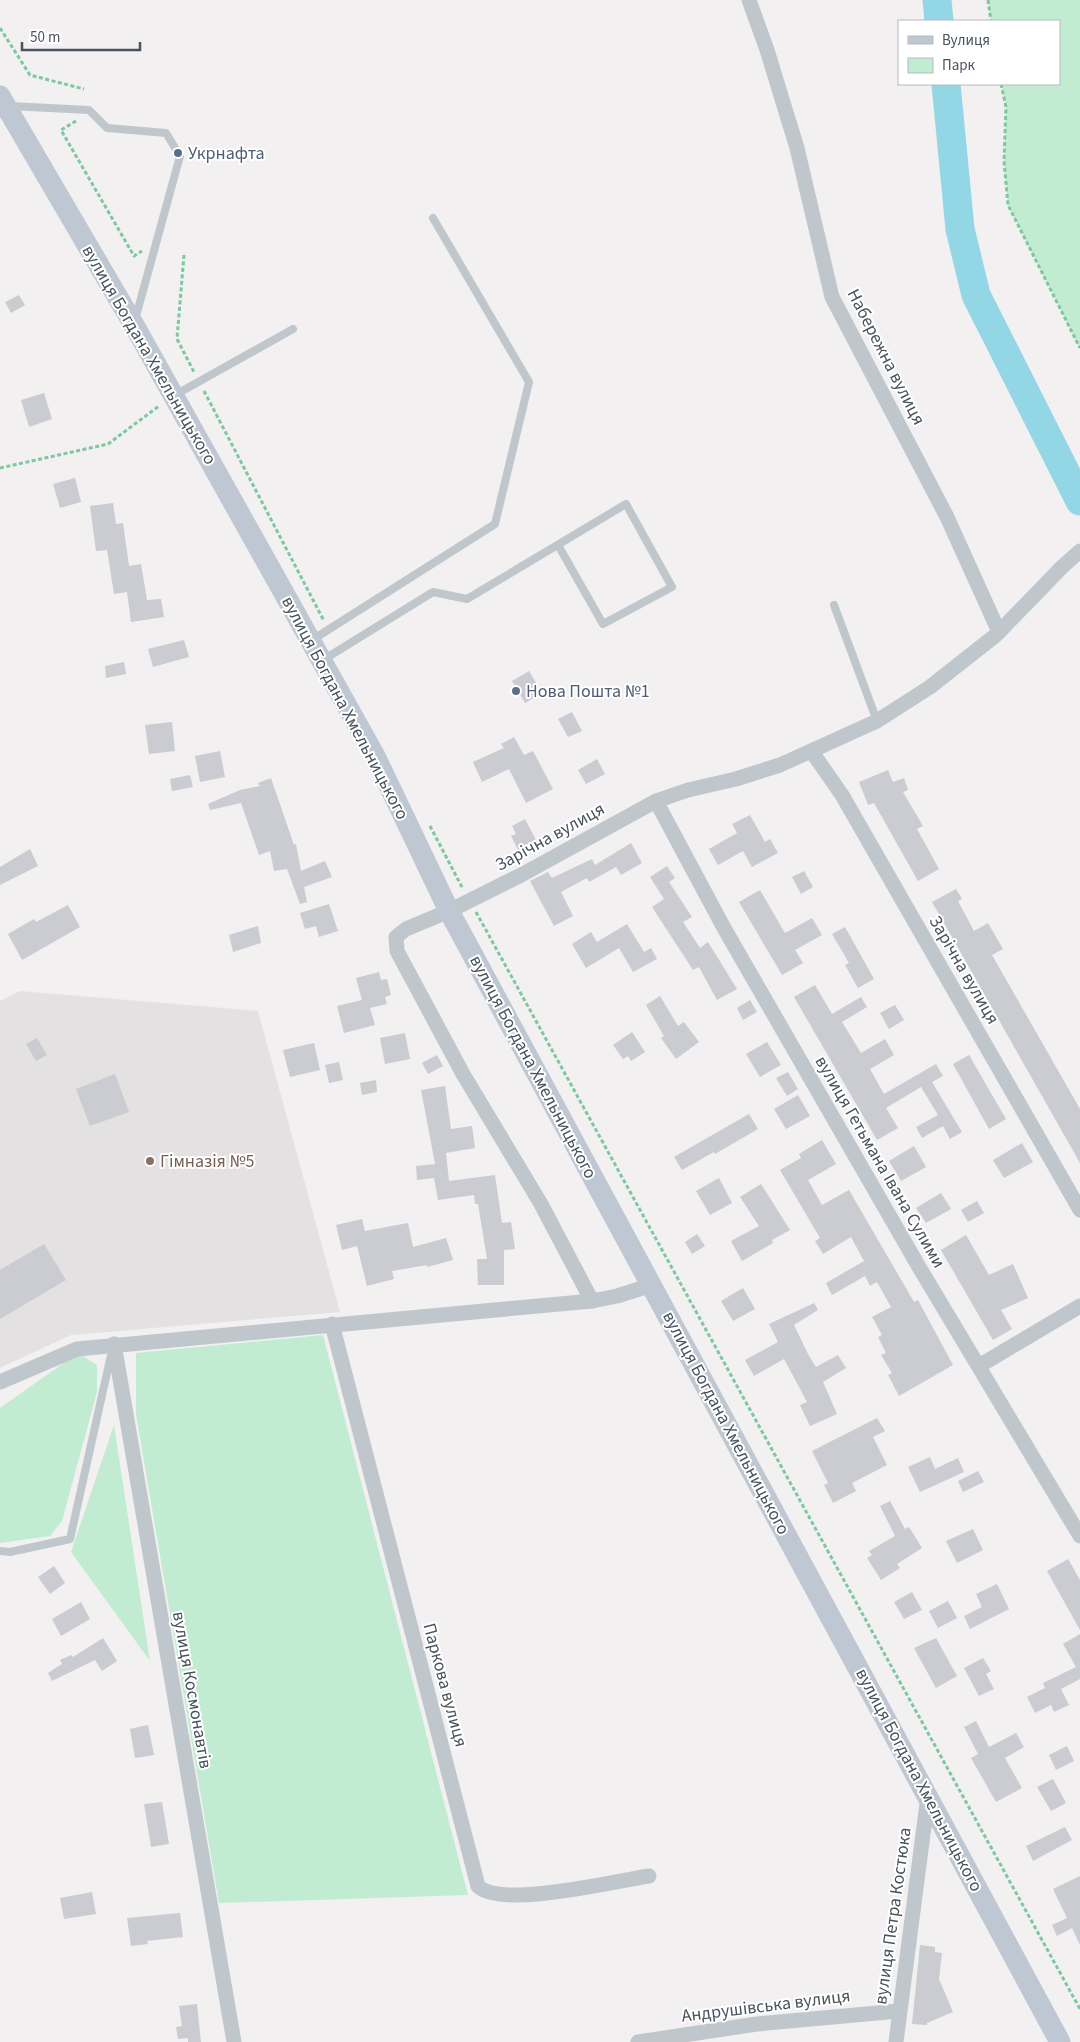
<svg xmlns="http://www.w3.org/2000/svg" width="1080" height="2042" viewBox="0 0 1080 2042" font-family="'Source Sans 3',sans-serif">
<rect width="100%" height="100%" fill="#f2f0f0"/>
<!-- education -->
<path fill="#e3e1e1" d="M20,991L258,1011L340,1312L71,1335L0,1368V1001Z"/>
<!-- green -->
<g fill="#c2ecd1">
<path d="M988,0H1080V348L1008,205L1004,161L1006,107L1001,84H1059V21H991Z"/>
<path d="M323,1335L468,1895L219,1903L136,1414V1353Z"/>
<path d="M78,1353L97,1365V1392L62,1521L50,1536L0,1543V1408Z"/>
<path d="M114,1425L150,1661L71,1552Z"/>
</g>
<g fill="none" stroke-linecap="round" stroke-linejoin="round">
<!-- river -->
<g stroke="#93d6e5" stroke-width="29">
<path d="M937,0L939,21"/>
<path d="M946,84L960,229L976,295L1080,501"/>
</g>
</g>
<!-- building -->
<g fill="#caccd2">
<path d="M19,295L25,305L11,313L5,302Z"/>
<path d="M44,393L52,419L29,427L21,400Z"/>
<path d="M75,478L81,502L60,508L53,484Z"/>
<path d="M113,503L116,524L123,523L129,566L141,564L147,600L161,599L164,617L131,622L127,592L114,594L107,550L96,551L90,506Z"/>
<path d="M184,640L189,657L153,667L148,649Z"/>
<path d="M124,662L126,674L106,678L105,666Z"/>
<path d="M529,671L542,693L525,703L512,681Z"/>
<path d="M572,712L582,731L568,737L558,719Z"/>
<path d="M172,722L175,751L149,754L145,725Z"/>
<path d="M514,737L524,755L533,751L553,789L526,803L509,769L482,782L473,762L504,748L501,744Z"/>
<path d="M220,751L225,777L200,782L195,756Z"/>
<path d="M597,759L605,774L586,784L578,770Z"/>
<path d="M888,770L893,782L904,778L908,790L903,792L923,826L917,829L939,869L918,881L874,803L868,805L859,782Z"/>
<path d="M190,775L193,787L172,791L170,779Z"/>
<path d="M271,778L294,845L296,844L301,871L325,861L332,877L304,887L307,902L300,904L287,869L274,871L270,851L259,855L241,803L210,810L208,804L240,790L260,786L258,783Z"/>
<path d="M750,815L765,842L770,839L778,853L752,867L743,851L718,865L709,849L737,833L732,824Z"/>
<path d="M525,819L537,842L519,852L511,836L516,834L512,826Z"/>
<path d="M631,843L642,863L621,875L616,867L589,882L587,878L561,892L573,916L554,926L530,881L548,872L552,878L592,859L595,865Z"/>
<path d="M30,849L38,866L0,885V867Z"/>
<path d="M667,866L675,878L669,882L692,917L683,922L700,948L708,942L737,989L717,1000L699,967L693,970L652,907L664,899L650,877Z"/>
<path d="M804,871L813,887L801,894L792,877Z"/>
<path d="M956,889L962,899L958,901L974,931L988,923L1003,949L992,955L1080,1109V1163L932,902Z"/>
<path d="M760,890L785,933L812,918L822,935L795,950L803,963L782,975L739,902Z"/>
<path d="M329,904L338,931L319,937L316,926L305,929L300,913Z"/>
<path d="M68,905L80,927L22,960L8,934L34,919L36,922Z"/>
<path d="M627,924L644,952L651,948L657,959L633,972L619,948L586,968L572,944L591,932L597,942Z"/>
<path d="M258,926L261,943L233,952L229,935Z"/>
<path d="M845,927L874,979L858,988L845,965L849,963L832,934Z"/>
<path d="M379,972L381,980L387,979L391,995L385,997L387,1004L370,1008L375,1025L344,1033L337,1006L362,1000L356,978Z"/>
<path d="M815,985L832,1014L861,997L867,1007L842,1022L861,1053L885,1039L894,1055L870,1069L884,1094L936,1064L943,1076L932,1082L962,1132L950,1139L943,1126L922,1138L916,1127L938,1115L921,1087L886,1108L898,1128L877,1140L794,997Z"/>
<path d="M660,996L678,1026L684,1022L699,1042L676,1059L661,1038L664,1036L646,1005Z"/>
<path d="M750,1000L757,1012L743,1020L737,1008Z"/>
<path d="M895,1005L904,1020L889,1029L880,1013Z"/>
<path d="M632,1032L645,1052L631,1061L628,1056L623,1059L613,1045Z"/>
<path d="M405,1033L410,1059L385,1064L380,1038Z"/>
<path d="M37,1038L47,1055L36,1061L26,1044Z"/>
<path d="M767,1042L781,1065L760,1077L746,1054Z"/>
<path d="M314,1043L320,1070L290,1077L283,1050Z"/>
<path d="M437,1055L443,1066L428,1074L422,1063Z"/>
<path d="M969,1055L1006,1119L989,1129L953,1064Z"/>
<path d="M339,1062L343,1080L329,1083L325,1065Z"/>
<path d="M788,1072L798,1089L787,1096L776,1078Z"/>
<path d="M115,1074L129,1112L90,1126L76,1089Z"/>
<path d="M376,1080L377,1092L362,1095L360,1083Z"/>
<path d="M445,1086L451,1129L472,1126L475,1148L446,1153L449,1181L495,1175L502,1223L511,1222L515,1249L504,1250V1285H478L477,1259H487L478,1204H475L474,1195L438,1200L434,1178L417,1180L416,1166L435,1164L421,1090Z"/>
<path d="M798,1095L810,1116L786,1129L774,1109Z"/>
<path d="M749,1114L758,1129L715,1154L714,1152L682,1170L674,1157Z"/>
<path d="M822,1140L836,1164L808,1180L822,1205L849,1190L914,1302L918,1300L953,1365L899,1396L888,1375L892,1373L881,1355L886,1353L878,1337L882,1335L872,1317L891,1307L877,1282L870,1286L865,1276L832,1295L826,1283L864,1261L851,1237L823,1254L815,1241L820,1238L780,1170L801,1158L799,1154Z"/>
<path d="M1022,1143L1033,1162L1004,1178L993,1160Z"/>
<path d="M914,1146L926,1167L901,1181L889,1161Z"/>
<path d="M719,1178L732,1203L710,1215L696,1191Z"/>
<path d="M761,1184L790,1230L772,1240L773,1243L742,1261L731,1241L759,1226L740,1197Z"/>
<path d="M941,1193L951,1209L926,1223L916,1208Z"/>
<path d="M977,1201L984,1213L968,1222L961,1210Z"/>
<path d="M362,1219L365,1231L408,1223L413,1247L446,1238L453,1260L427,1267V1265L392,1271L394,1279L367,1286L357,1246L342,1250L336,1225Z"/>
<path d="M697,1234L705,1246L692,1254L685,1242Z"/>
<path d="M966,1235L989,1275L1013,1264L1028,1298L1001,1310L1012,1329L993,1340L941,1250Z"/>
<path d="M44,1244L66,1280L0,1319V1270Z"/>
<path d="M743,1288L755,1309L733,1321L721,1301Z"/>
<path d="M814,1303L818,1310L794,1325L808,1354L816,1367L838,1355L846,1368L823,1382L837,1414L810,1426L800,1405L807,1402L784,1359L754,1376L745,1360L778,1342L769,1324Z"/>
<path d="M877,1418L885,1431L873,1437L887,1465L852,1483L856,1491L833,1503L824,1485L828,1483L812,1451Z"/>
<path d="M930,1457L935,1469L958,1458L964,1472L920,1492L908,1467Z"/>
<path d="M978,1471L984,1482L963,1492L958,1481Z"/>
<path d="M890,1501L905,1529L909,1527L922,1548L897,1564L900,1568L881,1580L867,1558L872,1555L869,1551L895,1536L880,1506Z"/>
<path d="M973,1529L983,1550L957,1563L946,1541Z"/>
<path d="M1068,1559L1080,1580V1630L1047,1571Z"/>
<path d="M54,1566L65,1583L50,1594L38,1577Z"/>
<path d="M997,1584L1009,1609L970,1629L964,1616L982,1607L976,1594Z"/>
<path d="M912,1592L922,1610L904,1619L894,1602Z"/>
<path d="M948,1601L957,1618L938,1628L929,1611Z"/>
<path d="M81,1602L90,1619L61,1636L52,1619Z"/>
<path d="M1080,1634V1679L1061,1689L1069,1705L1054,1712L1051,1705L1035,1713L1027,1697L1045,1688L1043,1683L1076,1667L1063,1644Z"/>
<path d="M103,1638L117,1661L102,1671L95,1660L52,1681L48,1673L62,1664L60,1660L71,1655L73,1657Z"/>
<path d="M936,1638L957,1676L936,1688L914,1648Z"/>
<path d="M983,1658L991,1671L986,1674L994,1689L979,1696L964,1668Z"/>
<path d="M976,1721L989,1747L1016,1733L1024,1747L1005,1758L1022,1788L996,1802L971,1758L978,1754L964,1727Z"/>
<path d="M148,1725L154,1755L135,1758L130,1729Z"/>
<path d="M1067,1746L1074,1761L1056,1770L1049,1755Z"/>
<path d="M1053,1779L1066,1803L1051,1811L1037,1787Z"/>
<path d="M162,1802L169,1844L151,1847L144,1804Z"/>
<path d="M1065,1827L1072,1840L1033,1861L1026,1846Z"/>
<path d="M1080,1876V1945L1072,1928L1057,1936L1052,1925L1067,1918L1053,1889Z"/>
<path d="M92,1892L96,1914L64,1919L60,1898Z"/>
<path d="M180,1913L183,1937L147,1941L148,1944L131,1946L127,1918Z"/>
<path d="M920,1945L935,1947V1952L942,1953L939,1979L953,2012L927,2023V2025L912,2024Z"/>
<path d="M197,2004L201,2042H188V2038L178,2039L176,2027L182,2026L179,2006Z"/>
</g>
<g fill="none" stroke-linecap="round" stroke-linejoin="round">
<!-- path -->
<g stroke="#7dc7a1" stroke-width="3" stroke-dasharray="4 2.5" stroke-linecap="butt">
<path d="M988,0L991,21"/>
<path d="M0,28L30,75L84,89"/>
<path d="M1001,84L1006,107L1004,161L1008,205L1080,348"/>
<path d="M76,121L61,130L134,256L142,251"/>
<path d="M184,255L177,339L194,372"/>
<path d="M204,391L324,621"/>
<path d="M0,468L108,444L159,406"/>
<path d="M430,826L463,889"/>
<path d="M476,912L1080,2009"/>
</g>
<!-- lane -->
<g stroke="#bfc7cd" stroke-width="8">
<path d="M10,106L89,110L107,128L166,133L180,156L135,320"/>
<path d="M175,395L293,329"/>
<path d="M834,605L877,721"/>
<path d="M312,640L495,524L529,382L433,218"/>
<path d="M323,660L433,592L467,599L626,504L672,587L603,624L558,545"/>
<path d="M0,1551L10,1552L70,1539L111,1355"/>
</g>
<!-- street -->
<g stroke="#bfc7cd" stroke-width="15">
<path d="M749,0L767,50L797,148L832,297L947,517L999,632"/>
<path d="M812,752L842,795L1080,1210"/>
<path d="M656,801L724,928L919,1267L1080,1536"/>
<path d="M592,1301L541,1204L463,1074L397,951L396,937L406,929L449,911L523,874L656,801L688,790L736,779L780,765L877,721L930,687L996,635L1062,567L1080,551"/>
<path d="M332,1324L478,1886C500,1909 616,1881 649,1876"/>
<path d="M114,1344L234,2042"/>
<path d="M979,1366L1080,1306"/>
<path d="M0,1382L77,1349L592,1301L617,1296L652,1285"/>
<path d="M638,2042L757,2024L899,2011"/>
<path d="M896,2042L928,1796"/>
</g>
<!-- secondary -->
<path stroke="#bfc8d2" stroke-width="21" d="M0,96L134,325L375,756L449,911L1060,2042"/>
</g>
<!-- markers -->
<g fill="#5c6f8a" stroke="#fff" stroke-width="2">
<circle cx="178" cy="153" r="5"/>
<circle cx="516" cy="691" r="5"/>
</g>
<circle fill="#8d6e63" stroke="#fff" stroke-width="2" cx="150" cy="1161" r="5"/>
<g text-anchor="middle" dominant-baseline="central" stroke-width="4" stroke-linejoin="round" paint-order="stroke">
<!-- service labels -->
<g font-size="18" fill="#4e5e75" stroke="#fff" text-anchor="start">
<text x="188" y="153">Укрнафта</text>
<text x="526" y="691">Нова Пошта №1</text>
</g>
<!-- street labels -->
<g font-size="18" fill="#49535c" stroke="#fff">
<text transform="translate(149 355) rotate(60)">вулиця Богдана Хмельницького</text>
<text transform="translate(886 357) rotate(63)">Набережна вулиця</text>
<text transform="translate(345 708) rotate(62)">вулиця Богдана Хмельницького</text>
<text transform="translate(550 837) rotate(-29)">Зарічна вулиця</text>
<text transform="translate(964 970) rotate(60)">Зарічна вулиця</text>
<text transform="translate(533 1067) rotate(62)">вулиця Богдана Хмельницького</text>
<text transform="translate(880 1162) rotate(60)">вулиця Гетьмана Івана Сулими</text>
<text transform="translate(726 1423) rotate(62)">вулиця Богдана Хмельницького</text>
<text transform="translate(445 1685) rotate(75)">Паркова вулиця</text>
<text transform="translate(192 1690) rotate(80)">вулиця Космонавтів</text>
<text transform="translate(919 1780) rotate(62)">вулиця Богдана Хмельницького</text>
<text transform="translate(893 1916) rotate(-82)">вулиця Петра Костюка</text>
<text transform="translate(766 2006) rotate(-7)">Андрушівська вулиця</text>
</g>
<!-- education labels -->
<g font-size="18" fill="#785e54" stroke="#fff" text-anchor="start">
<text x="160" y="1161">Гімназія №5</text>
</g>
</g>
<!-- legend -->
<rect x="898" y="20" width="162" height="65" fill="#ffffff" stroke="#b6babe"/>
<rect x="908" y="36" width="25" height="8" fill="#bfc8d2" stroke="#b6babe"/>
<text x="942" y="45" font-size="15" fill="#49535c">Вулиця</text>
<rect x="908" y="58" width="25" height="15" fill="#c2ecd1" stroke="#b6babe"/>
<text x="942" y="70" font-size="15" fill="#49535c">Парк</text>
<!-- scale -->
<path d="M22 42v8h118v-8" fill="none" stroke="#49535c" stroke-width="2.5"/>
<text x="30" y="42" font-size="15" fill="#49535c" stroke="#ffffff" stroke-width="4" paint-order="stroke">50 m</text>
</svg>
